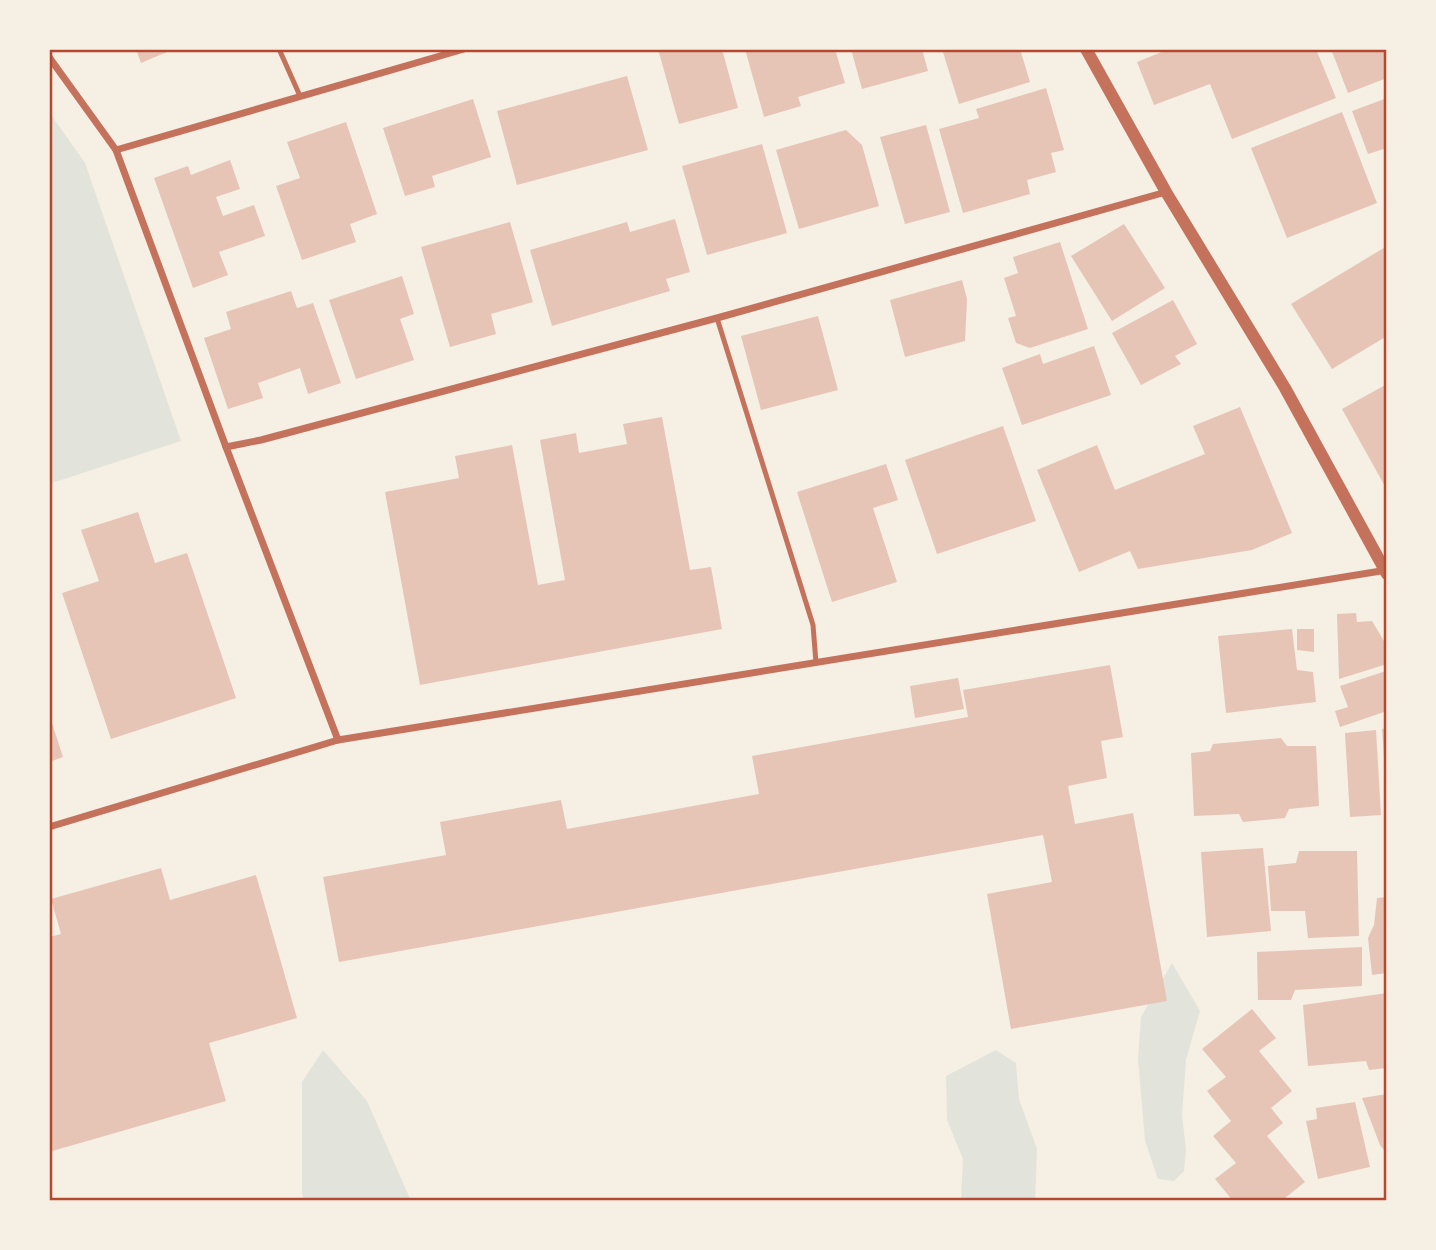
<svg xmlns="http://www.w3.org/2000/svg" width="1436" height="1250" viewBox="0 0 1436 1250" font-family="Montserrat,sans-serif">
<rect width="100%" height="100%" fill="#f6efe4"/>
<!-- green -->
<g fill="#e2e4dc">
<path d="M49,112L85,163L181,441L49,484Z"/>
<path d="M1172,963L1200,1011L1186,1060L1182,1115L1186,1150L1184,1171L1174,1181L1158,1179L1145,1141L1138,1059L1141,1017Z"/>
<path d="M323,1050L367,1101L411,1201H304L302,1193V1082Z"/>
<path d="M996,1050L1016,1063L1019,1099L1037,1149L1035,1201H961L963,1159L947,1120L946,1076Z"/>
</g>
<!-- building -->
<g fill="#e6c5b7">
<path d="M136,49H174L141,63Z"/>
<path d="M658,49H722L738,108L679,124Z"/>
<path d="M745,49H835L845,83L798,97L801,106L764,117Z"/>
<path d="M851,49H922L928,71L862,89Z"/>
<path d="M942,49H1020L1030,82L959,104Z"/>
<path d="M1169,49H1316L1336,98L1232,139L1210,84L1154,105L1137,62Z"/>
<path d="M1331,49H1387V78L1348,93Z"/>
<path d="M627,76L648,150L517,185L497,111Z"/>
<path d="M1046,88L1064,150L1051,153L1056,172L1027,180L1030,194L963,213L939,129L979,118L976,109Z"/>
<path d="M1387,98V148L1368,154L1352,111Z"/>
<path d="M473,99L491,157L432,176L435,187L405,196L383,128Z"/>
<path d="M1342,112L1377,203L1287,238L1251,148Z"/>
<path d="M346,122L377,214L350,224L356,242L302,260L276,186L300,178L287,142Z"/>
<path d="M926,125L950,212L905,224L880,137Z"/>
<path d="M846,130L862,145L879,206L799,229L776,150Z"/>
<path d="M762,144L787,233L707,255L682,166Z"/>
<path d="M230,160L240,189L216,197L223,216L254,205L265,236L219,252L228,275L193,288L154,178L188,166L191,175Z"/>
<path d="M675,219L690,272L666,279L670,291L552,326L530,250L627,222L630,232Z"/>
<path d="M510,222L533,302L491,314L496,334L450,347L421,247Z"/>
<path d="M1124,224L1165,288L1112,321L1071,256Z"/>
<path d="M1060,242L1088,329L1030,348L1016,343L1008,318L1016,316L1004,278L1018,273L1013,257Z"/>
<path d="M1387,246V336L1332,369L1291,304Z"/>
<path d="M402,276L414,314L400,319L414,360L356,379L329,300Z"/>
<path d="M962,280L967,299L965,341L905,357L890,300Z"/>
<path d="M291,291L297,308L313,303L341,383L308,394L300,368L258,383L263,398L228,409L204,338L231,329L226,312Z"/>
<path d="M1173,300L1197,344L1175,356L1181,364L1141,385L1112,333Z"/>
<path d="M818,316L838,390L761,410L741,336Z"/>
<path d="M1094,346L1111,395L1022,425L1002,368L1040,354L1043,364Z"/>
<path d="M1387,384V490L1342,409Z"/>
<path d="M1240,407L1292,533L1252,550L1138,569L1130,551L1079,572L1037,470L1097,445L1115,490L1205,454L1193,426Z"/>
<path d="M662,417L690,570L711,567L722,629L420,685L385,492L459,478L455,456L512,445L538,585L565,580L540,440L576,433L579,453L627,444L623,424Z"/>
<path d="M1003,426L1036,521L937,554L905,460Z"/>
<path d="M886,464L898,500L873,508L897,582L832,602L797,492Z"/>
<path d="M138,512L155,563L187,553L236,698L111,739L62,593L99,581L81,530Z"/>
<path d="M1356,613L1357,622L1372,621L1387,646V664L1339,679L1337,614Z"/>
<path d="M1292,629L1297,670L1313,672L1316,702L1226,713L1218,636Z"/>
<path d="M1297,629H1314V652L1297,650Z"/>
<path d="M1110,665L1123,737L1101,741L1107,778L1068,786L1075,824L1133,813L1167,1001L1011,1029L987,894L1052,882L1043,835L339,962L323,877L446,855L440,822L561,800L567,829L759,794L752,756L968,717L963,690Z"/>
<path d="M1386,671L1387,711L1340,727L1335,711L1348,707L1340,686Z"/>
<path d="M958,678L964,709L915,718L910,686Z"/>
<path d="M49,714L63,757L49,762Z"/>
<path d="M1387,728V770H1385L1382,729Z"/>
<path d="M1376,730L1381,815L1350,817L1345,733Z"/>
<path d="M1281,738L1287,746H1316L1319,806L1289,809L1285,818L1243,822L1239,814L1194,816L1191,753L1210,751L1213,744Z"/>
<path d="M1263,848L1271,931L1207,937L1201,852Z"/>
<path d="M1299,851H1357L1359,936L1308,938L1305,911H1271L1268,866L1296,863Z"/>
<path d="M161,868L170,900L256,875L297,1018L209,1043L226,1101L49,1152V937L61,934L51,899Z"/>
<path d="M1387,897V973L1372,975L1368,938L1374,925L1377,898Z"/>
<path d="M1362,947V986L1295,990L1291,1000H1258L1257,952Z"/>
<path d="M1387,993V1068L1369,1070L1366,1061L1308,1066L1303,1005Z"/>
<path d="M1252,1009L1276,1038L1259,1051L1292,1091L1271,1108L1283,1123L1267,1136L1305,1182L1285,1198L1288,1201H1233L1215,1179L1236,1163L1213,1136L1231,1121L1207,1091L1226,1077L1202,1049Z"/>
<path d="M1387,1094V1154L1380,1145L1362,1098Z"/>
<path d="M1355,1102L1370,1167L1318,1179L1306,1121L1317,1119L1316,1108Z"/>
</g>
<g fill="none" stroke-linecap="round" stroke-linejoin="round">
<!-- service -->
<g stroke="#c5725c" stroke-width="5">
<path d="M279,49L300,96"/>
<path d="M717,318L813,625L816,663"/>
</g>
<!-- minor -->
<g stroke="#c5725c" stroke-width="7">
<path d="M49,57L116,150L226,447L338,740"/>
<path d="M116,150L464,49"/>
<path d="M226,447L261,440L717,318L1166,192"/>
<path d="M49,827L338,740L1387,570"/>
</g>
<!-- tertiary -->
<path stroke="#c5725c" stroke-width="12" d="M1086,49L1166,192L1285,388L1387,574"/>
</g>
<!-- border -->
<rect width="1436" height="1250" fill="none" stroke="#f6efe4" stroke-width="102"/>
<rect x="51" y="51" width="1334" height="1148" fill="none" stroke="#b5482f" stroke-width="2.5"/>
</svg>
